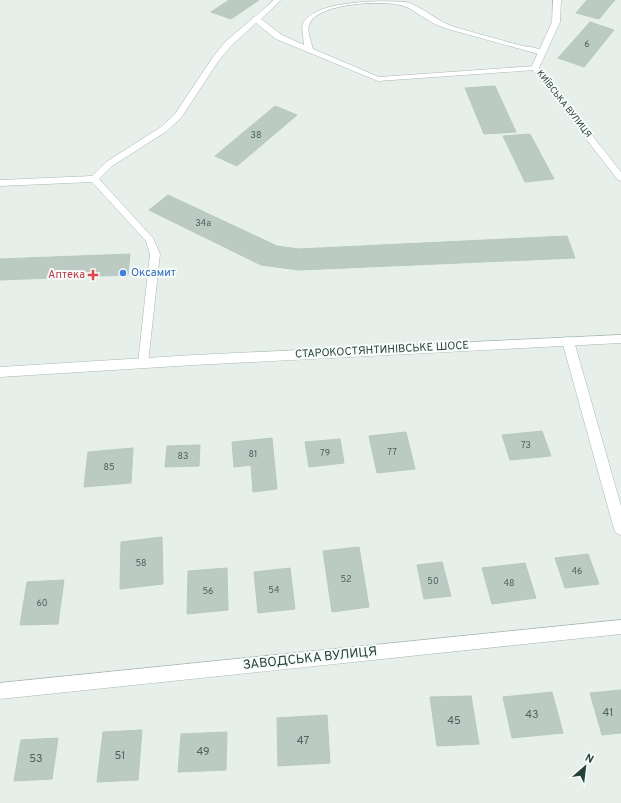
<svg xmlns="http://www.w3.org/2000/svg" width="621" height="803" viewBox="0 0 621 803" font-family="Overpass,sans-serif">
<rect width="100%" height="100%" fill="#e6efea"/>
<!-- building -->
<g fill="#bbcac3" stroke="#b8c9c1">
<path d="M229,0H259L231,19L211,12Z"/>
<path d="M587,0H615L599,19L576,13Z"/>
<path d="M590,22L614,30L584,67L558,58Z"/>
<path d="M495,86L516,132L484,134L465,88Z"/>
<path d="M275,106L297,115L237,166L215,156Z"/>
<path d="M530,134L554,179L525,182L503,136Z"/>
<path d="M168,195L277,246L299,249L567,236L575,258L299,270L261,265L149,210Z"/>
<path d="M130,254L128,275L0,280V259Z"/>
<path d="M542,431L551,456L510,460L502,435Z"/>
<path d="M406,432L415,469L377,473L369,436Z"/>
<path d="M272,438L277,489L253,492L251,465L234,467L232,442Z"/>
<path d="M340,439L344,463L309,467L305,442Z"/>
<path d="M200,445L199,466L165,467L167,446Z"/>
<path d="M133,448L131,483L84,487L88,452Z"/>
<path d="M162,537L163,584L120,589L121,542Z"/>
<path d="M359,547L369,607L332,612L323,551Z"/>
<path d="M588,554L599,584L565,588L555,558Z"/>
<path d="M442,562L451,596L424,599L417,565Z"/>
<path d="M525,563L536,598L492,604L482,568Z"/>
<path d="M227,568L228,610L187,614L188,571Z"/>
<path d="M290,568L295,609L258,613L254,572Z"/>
<path d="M64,580L58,624L20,625L27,582Z"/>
<path d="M621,690V733L602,735L590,693Z"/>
<path d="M552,692L563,733L512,738L503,697Z"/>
<path d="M471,696L479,744L437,746L430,697Z"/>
<path d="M327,715L330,763L278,766L277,718Z"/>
<path d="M142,730L138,780L97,782L103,732Z"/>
<path d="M227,732L226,770L178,772L181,734Z"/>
<path d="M58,738L52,779L14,781L21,740Z"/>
</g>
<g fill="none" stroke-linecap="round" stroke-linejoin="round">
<!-- service casing -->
<g stroke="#a8b8b1" stroke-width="1">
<path id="service" d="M274,0H281L261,19L282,35L304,45L302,26C309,0 383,0 406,2C424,7 438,23 458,28C479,34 501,40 523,46C530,47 540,48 546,53L542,55L448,29C441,27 434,24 428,20C420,16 413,9 404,6C385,0 317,2 309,25C307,32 311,41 313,49L379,77L535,66L539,68L535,70L378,81L276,39L256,23L232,45L219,60L181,118L167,131L112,166L99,179L153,238L160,254L148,363L147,366L143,367L139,366L138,363L150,254L146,241L92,182L0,186V180L92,176L106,162L161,127L175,114L213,57L226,41L252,19L253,17L256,16Z"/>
</g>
<!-- minor casing -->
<g stroke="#a8b8b1" stroke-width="1">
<g id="minor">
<path d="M553,0H561L560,22L539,68L621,172V181L618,180L531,68L552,22Z"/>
<path d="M568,337L572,338L574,341L621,506V535L616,533L614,529L562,341L564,338Z"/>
<path d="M621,620V634L0,699V683Z"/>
</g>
</g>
<!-- secondary casing -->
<g stroke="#a4bbb1" stroke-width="1">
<path id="secondary" d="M621,335V343L194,365L0,377V367L194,355Z"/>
</g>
<!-- service -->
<use href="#service" fill="#fff" fill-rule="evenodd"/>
<!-- minor -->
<use href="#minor" fill="#fff" fill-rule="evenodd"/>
<!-- secondary -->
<use href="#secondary" fill="#fff" fill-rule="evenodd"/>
</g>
<!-- markers -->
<circle fill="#3f7fe0" stroke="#f7fbf9" stroke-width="1.5" cx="123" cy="273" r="4"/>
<path fill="#e0444e" stroke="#f7fbf9" stroke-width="1.5" d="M91 269h4v4h4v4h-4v4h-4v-4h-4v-4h4z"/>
<g text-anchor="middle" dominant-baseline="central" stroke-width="4" stroke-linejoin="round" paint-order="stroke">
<!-- number labels -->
<g font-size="9" fill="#4a645b">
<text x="587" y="44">6</text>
<text x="256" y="135">38</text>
<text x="203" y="223">34а</text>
<text x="526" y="445">73</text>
<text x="392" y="452">77</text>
<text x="325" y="453">79</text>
<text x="253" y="454">81</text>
<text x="183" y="456">83</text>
<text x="109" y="467">85</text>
<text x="141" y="563">58</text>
<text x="577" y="571">46</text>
<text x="346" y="579">52</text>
<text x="433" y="581">50</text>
<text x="509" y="583">48</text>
<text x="274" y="590">54</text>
<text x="208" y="591">56</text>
<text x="42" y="603">60</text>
</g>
<!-- far-street labels -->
<g font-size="9" fill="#244238" stroke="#f7fbf9">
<text transform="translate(564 104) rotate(52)">КИЇВСЬКА ВУЛИЦЯ</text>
</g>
<!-- shop labels -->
<g font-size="11" fill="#366cbe" stroke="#f7fbf9" text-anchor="start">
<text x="131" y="273">Оксамит</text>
</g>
<!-- health labels -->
<g font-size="11" fill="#be3a42" stroke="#f7fbf9" text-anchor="end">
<text x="85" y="275">Аптека</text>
</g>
<!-- street labels -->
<g font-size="11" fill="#244238" stroke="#f7fbf9">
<text transform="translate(382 350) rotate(-3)">СТАРОКОСТЯНТИНІВСЬКЕ ШОСЕ</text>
</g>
<!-- near-number labels -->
<g font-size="11" fill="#4a645b">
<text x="608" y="713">41</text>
<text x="532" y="715">43</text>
<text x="454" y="721">45</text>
<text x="303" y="741">47</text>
<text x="203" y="752">49</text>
<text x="120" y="756">51</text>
<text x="36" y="759">53</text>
</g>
<!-- near-street labels -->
<g font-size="13" fill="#244238" stroke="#f7fbf9">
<text transform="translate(310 659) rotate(-6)">ЗАВОДСЬКА ВУЛИЦЯ</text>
</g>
</g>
<!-- north arrow -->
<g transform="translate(585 767) rotate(28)" stroke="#f7fbf9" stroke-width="3" paint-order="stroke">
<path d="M0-3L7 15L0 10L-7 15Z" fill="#244238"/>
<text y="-6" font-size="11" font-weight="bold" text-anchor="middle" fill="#244238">N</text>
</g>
</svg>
